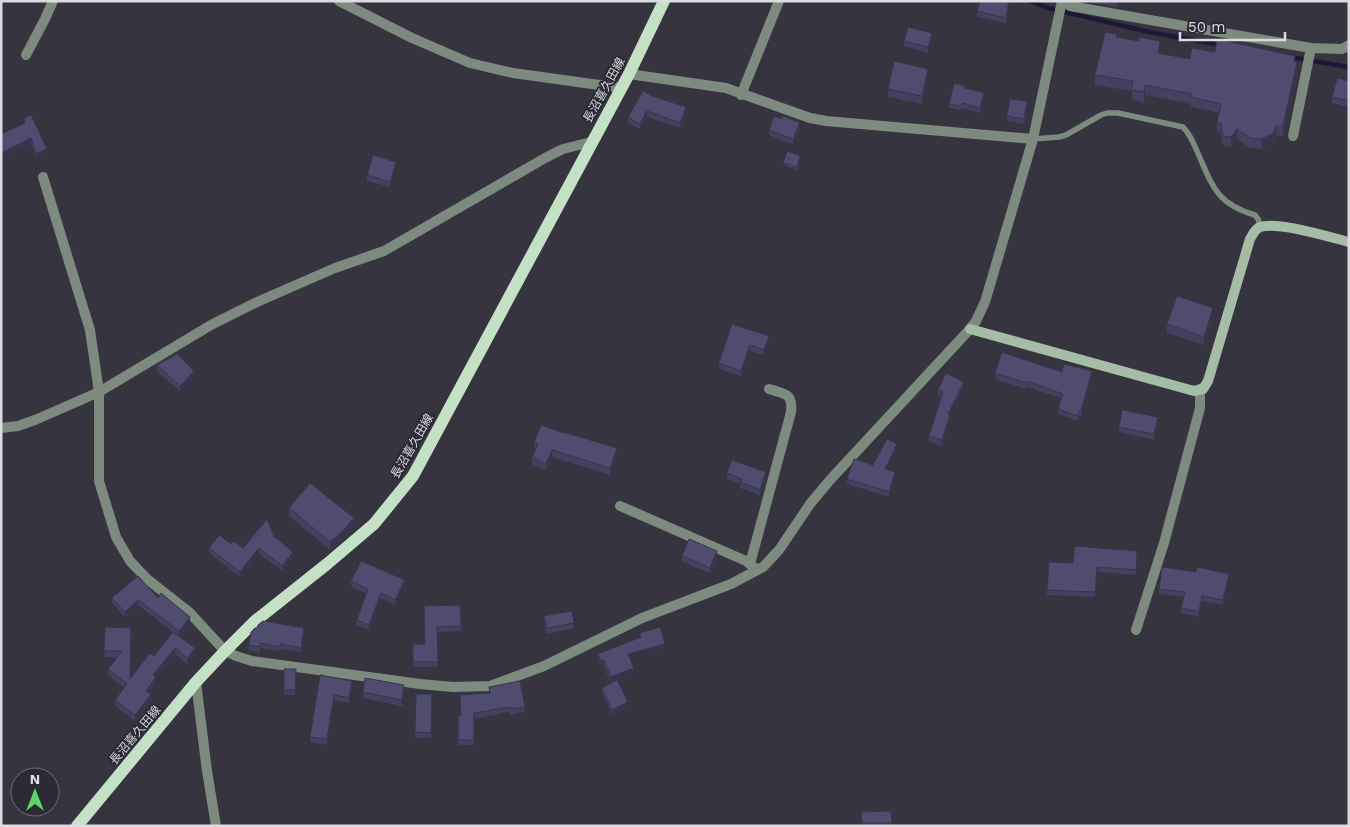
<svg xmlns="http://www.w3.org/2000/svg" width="1350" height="827" viewBox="0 0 1350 827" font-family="'Work Sans','Noto Sans JP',sans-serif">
<rect width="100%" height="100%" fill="#35343f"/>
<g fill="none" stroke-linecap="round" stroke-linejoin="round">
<!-- stream -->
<g stroke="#1d1837" stroke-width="4.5">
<path d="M1030,1L1048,8L1149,32L1221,45"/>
<path d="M1290,57L1349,67"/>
</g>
<!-- lane -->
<path stroke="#7d8b7e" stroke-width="5.5" d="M1033,139L1059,137L1066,135L1101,115L1107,113H1118L1183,127C1190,134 1193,142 1197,151C1212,185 1216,204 1255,215L1258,219L1261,227"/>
<!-- street -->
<g stroke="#7d8b7e" stroke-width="10">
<path d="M339,1L412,38L470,63L513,73L621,88"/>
<path d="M1065,1L1070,6L1311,48L1342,49L1349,45"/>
<path d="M26,55L45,19L53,1"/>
<path d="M629,74L726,88L810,118L826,121L1033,139"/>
<path d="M741,95L779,1"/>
<path d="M1293,136L1311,48"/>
<path d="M43,177L90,330L99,392V481L116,537L130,561L147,579L189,612L225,651L236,656L252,661L420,684L453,687L490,686L544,666L642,618L731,584L763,567L779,550L810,504L830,480L970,329L976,321L985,302L1033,139L1062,1"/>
<path d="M1,428L18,426L35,420L99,392L211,325L257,302L335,268L384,251L545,158L563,149L591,142"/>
<path d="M620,506L746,561L755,568"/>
<path d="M750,564L791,412C793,393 785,394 769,389"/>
<path d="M1136,630L1164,543L1200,408V389"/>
<path d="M196,682L207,771L216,826"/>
</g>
<!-- secondary -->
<path stroke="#a5bca6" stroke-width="10" d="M970,329L1194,391L1203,389L1208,381L1250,239C1253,234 1255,229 1260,227C1278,221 1329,237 1349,242"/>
<!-- primary -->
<path stroke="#c4e1c5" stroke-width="12" d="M77,826L196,682L225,651L255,621L327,564L374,524L413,476L629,74L664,1"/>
</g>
<!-- wall -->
<g fill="#444160">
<path d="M980,1H1011L1006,23L977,17V11Z"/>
<path d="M1083,1H1118L1117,7Z"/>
<path d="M1117,37L1160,51V53L1190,59L1215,52L1295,61L1297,72L1283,136H1276L1274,143L1262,149L1250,148L1237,139L1231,147L1224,146L1222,143L1221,133L1217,132V122L1219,113L1191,107V104L1145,95L1144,103L1132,100V91L1095,85V75Z"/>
<path d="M932,38L928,53L904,46V41Z"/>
<path d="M928,77L922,104L888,97V89Z"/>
<path d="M1349,81V107L1332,103V97Z"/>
<path d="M966,88L984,97L980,113L962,108L961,110L949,108V104Z"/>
<path d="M643,91L686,113L680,128L647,117L640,129L628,123V117Z"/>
<path d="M1027,107L1024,124L1007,121V116Z"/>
<path d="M24,118L47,154L36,157L31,143L1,158V134L24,124Z"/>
<path d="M800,128L793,145L769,135V130Z"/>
<path d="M800,158L797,170L783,165V163Z"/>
<path d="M396,167L390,187L367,181V175Z"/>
<path d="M1213,316L1204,345L1167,333V324Z"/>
<path d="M732,324L769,341L764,355L750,351L741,376L719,369V363Z"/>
<path d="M157,365L194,376L180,391L157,371Z"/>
<path d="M1062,372L1092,376L1081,417L1079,416L1078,421L1058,414V409L1061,398L1027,387L1026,389L995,379V373Z"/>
<path d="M964,387L950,416V420L942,446L929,442V436L941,397L938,395V390Z"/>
<path d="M1158,423L1154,440L1119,432V427Z"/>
<path d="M534,443L617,455L610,475L552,457L546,471L532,464V457L535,450Z"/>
<path d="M897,450L887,470L895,477L889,497L847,484V479L873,465Z"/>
<path d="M727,473L766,477L760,495L740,488V483L727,479Z"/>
<path d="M289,508L354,526L341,541L330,550L289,516Z"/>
<path d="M274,536L293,557L282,571L259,553L240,577L209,553V548L231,544L243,548Z"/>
<path d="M682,556H717L710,573L682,562Z"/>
<path d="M1137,556L1136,575L1097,572L1095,597L1047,595V590L1073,563Z"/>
<path d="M1229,579L1223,605L1202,601L1199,617L1181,613V608L1184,597L1159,594V589Z"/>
<path d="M351,581L405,585L395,605L381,598L369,630L357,625V620L367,594L351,586Z"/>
<path d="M112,598H158L190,623L179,637L195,654L187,664L175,654L156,677V683L149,693L151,700L135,721L115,706V700L124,688L108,675V669L117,657H104L105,627L131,628L130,679L154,656L173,632L138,605L125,617L112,603Z"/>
<path d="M460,605L461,631L437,632L438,667H413V644H425L424,606Z"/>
<path d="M544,616L574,623V628L547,634L544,621Z"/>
<path d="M304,632L301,652L280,649V651L260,648V652L249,650V645Z"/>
<path d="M640,633L665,649L630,658L634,674L611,683L604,666H601L598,659V654L640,638Z"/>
<path d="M284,669H296L295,695H284Z"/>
<path d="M320,675L352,686L349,703L334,700L327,745L310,742V737Z"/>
<path d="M489,687L525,707V712L510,715L509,712L474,719V745H458V716H461L460,695L489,693Z"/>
<path d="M602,688L628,708L612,715L602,693Z"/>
<path d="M404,691L402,706L363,698V692Z"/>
<path d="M416,694H432L431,738H415Z"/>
<path d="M891,811L892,826H862L861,812Z"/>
</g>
<!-- shaded-wall -->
<g fill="#37354e">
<path d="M1009,1H1011L1006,23V18Z"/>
<path d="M932,33V38L928,53V47Z"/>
<path d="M1160,41V51L1158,63V53Z"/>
<path d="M1297,62V72L1283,136V126Z"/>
<path d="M928,69V77L922,104V96Z"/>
<path d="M1145,85V95L1144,103V92Z"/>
<path d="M984,93V97L980,113V108Z"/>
<path d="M1027,101V107L1024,124V119Z"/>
<path d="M686,107V113L680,128V123Z"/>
<path d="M647,111V117L640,129V124Z"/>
<path d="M800,123V128L793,145V139Z"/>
<path d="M1276,126V136L1274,143L1262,149V139Z"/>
<path d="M1237,129V139L1231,147V137Z"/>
<path d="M31,138V143L1,158V153Z"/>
<path d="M47,149V154L36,157V153Z"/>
<path d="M396,162V167L390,187V182Z"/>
<path d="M1213,308V316L1204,345V337Z"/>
<path d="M769,336V341L764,355V350Z"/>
<path d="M750,345V351L741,376V371Z"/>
<path d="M194,371V376L180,391V386Z"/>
<path d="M1092,371V376L1081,417V411Z"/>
<path d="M964,382V387L950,416V420L942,446V440L948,414Z"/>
<path d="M1158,417V423L1154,440V434Z"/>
<path d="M897,444V450L885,474V469Z"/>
<path d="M617,448V455L610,475V468Z"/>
<path d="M552,450V457L546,471V464Z"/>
<path d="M766,472V477L760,495V490Z"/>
<path d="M895,472V477L889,497V492Z"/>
<path d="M354,518V526L341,541L330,550V542Z"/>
<path d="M259,548V553L240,577V572Z"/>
<path d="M717,551V556L710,573V568Z"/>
<path d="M293,552V557L282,571V566Z"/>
<path d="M1229,574V579L1223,605V600Z"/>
<path d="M405,580V585L395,605V600Z"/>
<path d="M381,593V598L369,630V625Z"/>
<path d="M1202,596V601L1199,617V612Z"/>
<path d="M138,600V605L125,617V612Z"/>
<path d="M190,617V623L179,637V631Z"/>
<path d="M304,628V632L301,652V648Z"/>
<path d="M665,644V649L628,659V654Z"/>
<path d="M175,648V654L156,677V683L146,697V691L153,675Z"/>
<path d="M195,648V654L187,664V658Z"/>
<path d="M604,660V666H601V661Z"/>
<path d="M634,668V674L611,683V677Z"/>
<path d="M352,681V686L349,703V698Z"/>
<path d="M404,685V691L402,706V700Z"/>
<path d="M151,694V700L135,721V715Z"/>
<path d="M334,695V700L327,745V739Z"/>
<path d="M628,702V708L612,715V710Z"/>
</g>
<!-- building -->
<g fill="#4f4c70" stroke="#37354e">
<path d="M980,1H1009L1006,18L977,11Z"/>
<path d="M908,27L932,33L928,47L904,41Z"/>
<path d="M1105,32L1117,34L1116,37L1139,41V37L1160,41L1158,53L1190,59L1192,48L1215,52L1217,39L1295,56L1294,61L1297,62L1283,126H1276L1274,133L1262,139L1250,138L1237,129L1231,137L1224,136L1222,133L1221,123L1217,122L1221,104L1191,97L1192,94L1145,85L1144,92L1132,90L1133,81L1095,75Z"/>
<path d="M894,61L928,69L922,96L888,89Z"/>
<path d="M1337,78L1349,81V101L1332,97Z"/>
<path d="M954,83L966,86L965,88L984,93L980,108L962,103L961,106L949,104Z"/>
<path d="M643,91L652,96L686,107L680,123L647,111L640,124L628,117Z"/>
<path d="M1010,99L1027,101L1024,119L1007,116Z"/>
<path d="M31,115L47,149L36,153L31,138L1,153V134L25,123L24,118Z"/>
<path d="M774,116L782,119L783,116L800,123L793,139L769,130Z"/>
<path d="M787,151L800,156L797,167L783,163Z"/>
<path d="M373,155L396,162L390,182L367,175Z"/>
<path d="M1177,296L1213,308L1204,337L1167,324Z"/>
<path d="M732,324L769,336L764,350L750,345L741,371L719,363Z"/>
<path d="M1002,352L1062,372L1064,364L1092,371L1081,411H1079L1078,416L1058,409L1063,394L1027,381L1026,383L995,373Z"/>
<path d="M177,354L194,371L180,386L157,365Z"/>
<path d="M946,373L964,382L948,414L950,415L942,440L929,436L943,392L938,390Z"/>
<path d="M1122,410L1158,417L1154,434L1119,427Z"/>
<path d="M541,425L563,433V432L617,448L610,468L552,450L546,464L532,457L538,444L534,443Z"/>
<path d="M887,439L897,444L885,469L895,472L889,492L847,479L854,459L873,465Z"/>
<path d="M732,460L766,472L760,490L740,482L742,479L727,473Z"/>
<path d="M310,483L354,518L341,533L330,542L289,508Z"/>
<path d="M267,519L274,536L293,552L282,566L259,548L240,572L209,548L219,535L231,544L234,541L243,548Z"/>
<path d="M689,539L717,551L710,568L682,556Z"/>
<path d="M1075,546L1137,551L1136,570L1097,567L1095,592L1047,590L1049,562L1073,563Z"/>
<path d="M361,561L405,580L395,600L381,593L369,625L357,620L368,589L351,581Z"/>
<path d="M1162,567L1196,572L1197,567L1229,574L1223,600L1202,596L1199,612L1181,608L1185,592L1159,589Z"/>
<path d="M138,576L158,598L161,593L190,617L179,631L138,600L125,612L112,598Z"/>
<path d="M460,605L461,626L437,627L438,662H413V644H425L424,606Z"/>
<path d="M572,611L574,623L547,628L544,616Z"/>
<path d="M263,621L304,628L301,648L280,644V647L260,643V647L249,645L251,632L255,628H257L258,625Z"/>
<path d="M105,627L131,628L130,679L150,653L154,656L173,632L195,648L187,658L175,648L153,675L156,677L146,691L151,694L135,715L115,700L127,684L108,669L122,651H104Z"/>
<path d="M660,627L665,644L628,654L634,668L611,677L604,660L601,661L598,654L641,637L640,633Z"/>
<path d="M284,669H296L295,690H284Z"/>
<path d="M320,675L352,681L349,698L334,695L327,739L310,737Z"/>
<path d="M365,678L404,685L402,700L363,692Z"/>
<path d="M617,680L628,702L612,710L602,688Z"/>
<path d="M520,681L525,707L510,709L509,707L474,713V740H458V716H461L460,695L490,693L489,687Z"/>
<path d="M416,694H432L431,733L415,732Z"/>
<path d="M891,811L892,823H862L861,812Z"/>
</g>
<g text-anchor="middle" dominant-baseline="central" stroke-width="4" stroke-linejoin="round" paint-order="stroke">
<!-- street labels -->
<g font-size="12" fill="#dcdbe2" stroke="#2b2a35">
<text transform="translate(604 90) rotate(-61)">長沼喜久田線</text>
<text transform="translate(412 446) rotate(-60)">長沼喜久田線</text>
<text transform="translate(135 735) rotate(-50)">長沼喜久田線</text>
</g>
</g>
<!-- border -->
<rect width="1350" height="827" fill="none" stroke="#dcdbe2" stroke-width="5"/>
<!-- north arrow -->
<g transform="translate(35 792)"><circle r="24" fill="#2b2a35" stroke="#72717a"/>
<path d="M0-4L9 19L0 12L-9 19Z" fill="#5dd56c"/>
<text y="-8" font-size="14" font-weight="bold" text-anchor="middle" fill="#dcdbe2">N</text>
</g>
<!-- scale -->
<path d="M1180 32v8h105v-8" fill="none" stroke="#dcdbe2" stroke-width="2.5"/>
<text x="1188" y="32" font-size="15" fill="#dcdbe2" stroke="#2b2a35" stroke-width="4" paint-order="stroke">50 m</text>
</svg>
